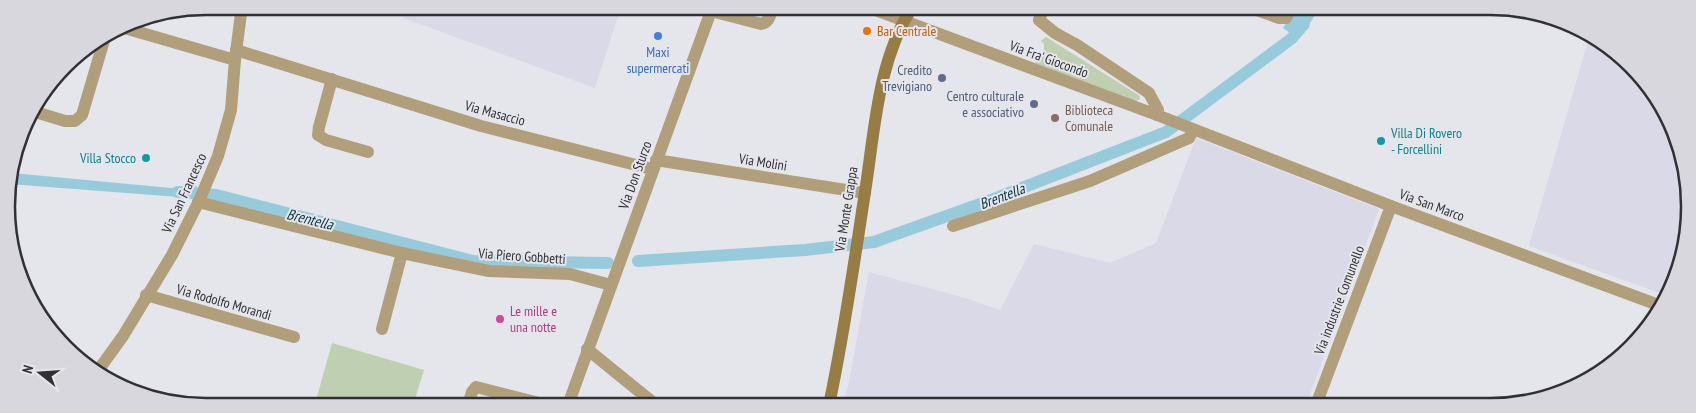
<svg xmlns="http://www.w3.org/2000/svg" width="1696" height="413" viewBox="0 0 1696 413" font-family="'PT Sans Narrow',sans-serif">
<rect width="100%" height="100%" fill="#e5e5ec"/>
<!-- built -->
<g fill="#d9d9e7">
<path d="M371,6L621,7L595,88Z"/>
<path d="M1590,34L1649,85L1683,155L1688,233L1668,296L1529,246Z"/>
<path d="M1196,138L1379,209L1306,405H843L849,382L869,272L965,298L1000,310L1034,244L1110,263L1156,243Z"/>
</g>
<!-- green -->
<g fill="#bfcfb2">
<path d="M1046,37L1140,96L1139,100L1133,101L1035,63V56L1041,54L1044,50V44L1041,41Z"/>
<path d="M332,343L424,370L413,405H320L315,404Z"/>
</g>
<!-- water -->
<g fill="#97cbdc">
<path d="M1296,8H1320L1299,39L1283,28Z"/>
<path d="M12,173L171,188L197,186L192,198L9,184Z"/>
</g>
<g fill="none" stroke-linecap="round" stroke-linejoin="round">
<!-- canal -->
<g stroke="#97cbdc" stroke-width="12">
<path d="M178,192L216,195L473,261L608,263"/>
<path d="M638,261L805,250L874,242L983,203L1166,132L1291,39L1304,24"/>
</g>
<!-- street -->
<g stroke="#b19f7b" stroke-width="12">
<path d="M713,7L711,11L761,24C770,22 770,15 773,7"/>
<path d="M867,7L1157,115L1391,206L1661,306"/>
<path d="M1044,7L1039,20L1055,33L1077,45L1149,93L1158,110L1157,115"/>
<path d="M1251,8L1279,18H1286L1291,8"/>
<path d="M121,27L235,60"/>
<path d="M236,50L481,126L652,169"/>
<path d="M332,79L319,127L318,135L326,140L368,152"/>
<path d="M32,111L65,121H75L82,115L105,37"/>
<path d="M656,160L865,193"/>
<path d="M198,202L402,253L489,271L570,274L611,285"/>
<path d="M953,226L1090,181L1189,138L1193,130"/>
<path d="M146,295L294,337"/>
<path d="M382,329L402,253"/>
<path d="M587,349L656,405"/>
<path d="M97,372L123,336L172,255L199,201L218,156L231,110L235,60L242,6"/>
<path d="M468,405L472,392L476,387L547,405"/>
<path d="M568,405L711,11"/>
<path d="M1316,405L1391,206"/>
</g>
<!-- secondary -->
<path stroke="#977c44" stroke-width="12" d="M829,405C844,335 854,263 865,192C875,129 877,63 912,7"/>
</g>
<!-- markers -->
<circle fill="#e8710a" stroke="#e5e5ec" stroke-width="2" cx="867" cy="31" r="5"/>
<circle fill="#3f7fe0" stroke="#e5e5ec" stroke-width="2" cx="658" cy="36" r="5"/>
<g fill="#5c6f8a" stroke="#e5e5ec" stroke-width="2">
<circle cx="942" cy="78" r="5"/>
<circle cx="1034" cy="104" r="5"/>
</g>
<circle fill="#8d6e63" stroke="#e5e5ec" stroke-width="2" cx="1055" cy="118" r="5"/>
<g fill="#0f9aa8" stroke="#e5e5ec" stroke-width="2">
<circle cx="1381" cy="141" r="5"/>
<circle cx="146" cy="158" r="5"/>
</g>
<circle fill="#d1479c" stroke="#e5e5ec" stroke-width="2" cx="500" cy="319" r="5"/>
<g text-anchor="middle" dominant-baseline="central" stroke-width="4" stroke-linejoin="round" paint-order="stroke">
<!-- food labels -->
<g font-size="14" fill="#c56008" stroke="#e5e5ec" text-anchor="start">
<text x="877" y="31">Bar Centrale</text>
</g>
<!-- shop labels -->
<g font-size="14" fill="#366cbe" stroke="#e5e5ec">
<text x="658" y="52">Maxi<tspan x="658" dy="16">supermercati</tspan></text>
</g>
<!-- street labels -->
<g font-size="14" fill="#313134" stroke="#e5e5ec">
<text transform="translate(1049 59) rotate(20)">Via Fra' Giocondo</text>
<text transform="translate(495 113) rotate(15)">Via Masaccio</text>
<text transform="translate(763 162) rotate(9)">Via Molini</text>
<text transform="translate(635 175) rotate(-70)">Via Don Sturzo</text>
<text transform="translate(184 193) rotate(-65)">Via San Francesco</text>
<text transform="translate(1432 205) rotate(20)">Via San Marco</text>
<text transform="translate(846 209) rotate(-81)">Via Monte Grappa</text>
<text transform="translate(522 256) rotate(4)">Via Piero Gobbetti</text>
<text transform="translate(1339 300) rotate(-69)">Via industrie Comunello</text>
<text transform="translate(224 302) rotate(16)">Via Rodolfo Morandi</text>
</g>
<!-- service labels -->
<g font-size="14" fill="#4e5e75" stroke="#e5e5ec" text-anchor="end">
<text x="932" y="70">Credito<tspan x="932" dy="16">Trevigiano</tspan></text>
<text x="1024" y="96">Centro culturale<tspan x="1024" dy="16">e associativo</tspan></text>
</g>
<!-- education labels -->
<g font-size="14" fill="#785e54" stroke="#e5e5ec" text-anchor="start">
<text x="1065" y="110">Biblioteca<tspan x="1065" dy="16">Comunale</tspan></text>
</g>
<!-- culture labels -->
<g font-size="14" fill="#0d838f" stroke="#e5e5ec" text-anchor="start">
<text x="1391" y="133">Villa Di Rovero<tspan x="1391" dy="16">- Forcellini</tspan></text>
<text x="136" y="158" text-anchor="end">Villa Stocco</text>
</g>
<!-- hotel labels -->
<g font-size="14" fill="#b23c85" stroke="#e5e5ec" text-anchor="start">
<text x="510" y="311">Le mille e<tspan x="510" dy="16">una notte</tspan></text>
</g>
<!-- water labels -->
<g font-size="15" font-style="italic" fill="#063744" stroke="#e5e5ec">
<text transform="translate(1002 196) rotate(-21)">Brentella</text>
<text transform="translate(310 219) rotate(14)">Brentella</text>
</g>
</g>
<!-- crop -->
<path d="M0 0H1696V413H0ZM206 15H1490A191 191 0 0 1 1681 206V207A191 191 0 0 1 1490 398H206A191 191 0 0 1 15 207V206A191 191 0 0 1 206 15Z" fill="#d7d7dd" fill-rule="evenodd"/>
<path fill="none" stroke="#313134" stroke-width="2.5" d="M206 15H1490A191 191 0 0 1 1681 206V207A191 191 0 0 1 1490 398H206A191 191 0 0 1 15 207V206A191 191 0 0 1 206 15Z"/>
<!-- north arrow -->
<g transform="translate(40 373) rotate(287)" stroke="#e5e5ec" stroke-width="4" paint-order="stroke">
<path d="M0-4L9 19L0 12L-9 19Z" fill="#313134"/>
<text y="-8" font-size="14" font-weight="bold" text-anchor="middle" fill="#313134">N</text>
</g>
</svg>
